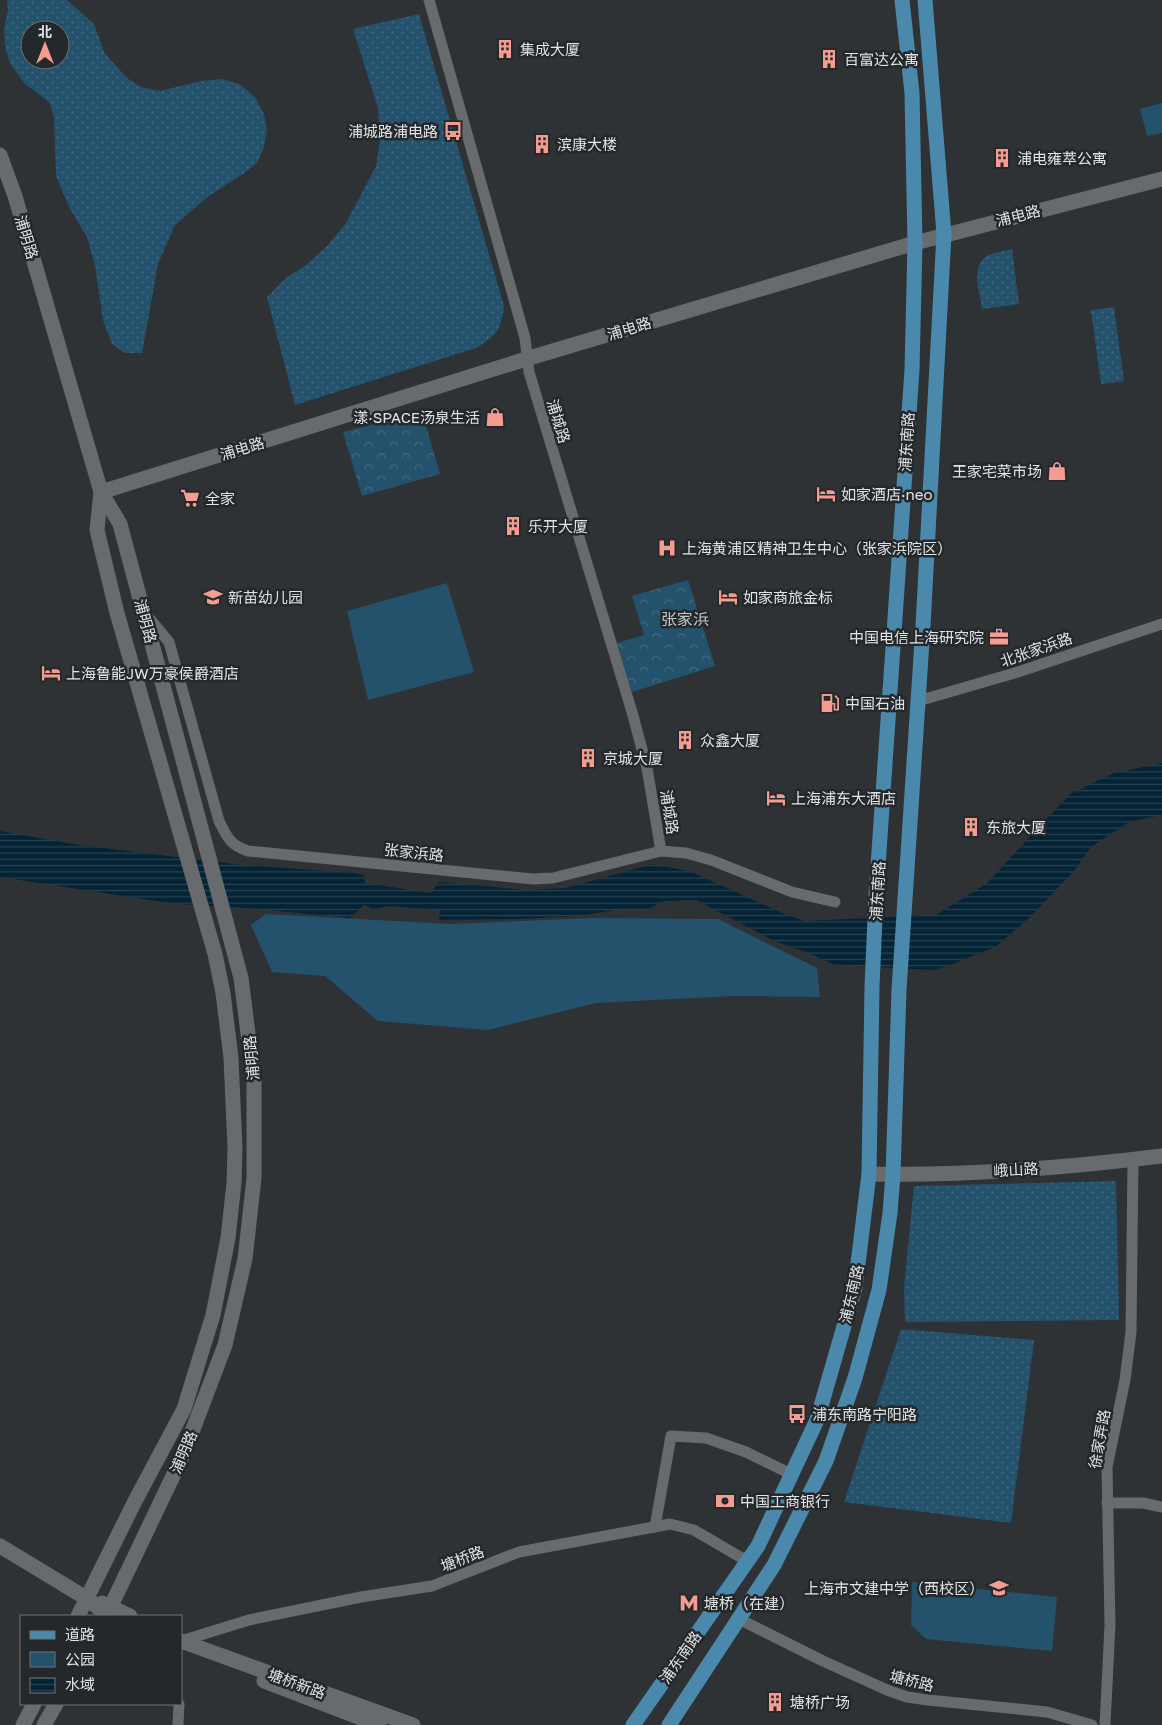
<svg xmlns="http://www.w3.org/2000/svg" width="1162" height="1725" viewBox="0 0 1162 1725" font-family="'Golos Text','Noto Sans SC',sans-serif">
<defs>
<pattern id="grass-dots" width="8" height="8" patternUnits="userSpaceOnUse" patternTransform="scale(1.25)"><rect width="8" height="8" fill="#24516c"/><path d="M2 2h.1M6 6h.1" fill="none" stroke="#446a81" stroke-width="1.8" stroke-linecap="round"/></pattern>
<pattern id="forest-crowns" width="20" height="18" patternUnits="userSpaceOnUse" patternTransform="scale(1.25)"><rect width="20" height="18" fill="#24516c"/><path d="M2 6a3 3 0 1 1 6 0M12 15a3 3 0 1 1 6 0" fill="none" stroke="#446a81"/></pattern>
<pattern id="water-rules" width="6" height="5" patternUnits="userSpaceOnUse" patternTransform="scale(1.25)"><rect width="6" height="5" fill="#042334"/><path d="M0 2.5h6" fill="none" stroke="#284351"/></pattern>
</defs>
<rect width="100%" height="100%" fill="#2e3235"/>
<!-- grass -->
<g fill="url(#grass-dots)" fill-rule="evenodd">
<path d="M7,0H67L94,24L105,54L127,78L141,87L160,91L201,81L222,79L241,85L255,97L264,114L267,130L264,147L257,163L243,174L210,195L175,225L158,264L142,353H125L112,344L103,320L95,265L87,237L69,207L56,176L54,117L50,103L24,83L10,63L5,46L4,28L8,10ZM30,30H60V60H30Z"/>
<path d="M419,14L504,306C501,330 497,335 476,348L295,405L267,297L286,278L306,265L327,246L346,223L376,166L380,140L378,108L353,29Z"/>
<path d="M1012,249L1019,304L982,309C980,293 969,264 989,255C996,252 1005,251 1012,249Z"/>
<path d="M1114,307L1124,381L1101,384L1091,310Z"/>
<path d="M1116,1181L1119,1320L905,1322L904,1288L914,1186Z"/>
<path d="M901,1329L1034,1340L1011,1523L844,1502Z"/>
</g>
<!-- forest -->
<g fill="url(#forest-crowns)">
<path d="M422,412L440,474L362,496L343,432Z"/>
<path d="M688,580L715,666L632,692L617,643L644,635L632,596Z"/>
</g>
<!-- park -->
<g fill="#24516c">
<path d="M1162,103V133L1147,136L1140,109Z"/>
<path d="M447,583L474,672L368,700L347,611Z"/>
<path d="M266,914L450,924L593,918L718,919L817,968L820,997L732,996L596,1003L488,1030L378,1021L325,976L272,972L251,925Z"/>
<path d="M912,1582L1057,1597L1052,1651L926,1639L911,1625Z"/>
</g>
<!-- water -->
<path fill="url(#water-rules)" d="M1162,763V815L1129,822L1091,847L1073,872L1028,919L995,947L948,966L933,970L835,965L806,952L774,941L696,900L664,901L646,910H615L578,916L519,919L439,920L440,910L389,906L373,909L364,905L350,918L245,908L176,904L0,877V831L79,845L242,865L355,873L364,875L365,883L431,893L439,882L526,890L566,888L653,864L692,872L780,912L804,921L936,915L986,884L1070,794L1114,773Z"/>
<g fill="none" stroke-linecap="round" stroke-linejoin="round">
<!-- street -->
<g stroke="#676b6e" stroke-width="11">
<path d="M429,0L525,338L529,372L632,712L647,768L661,851"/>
<path d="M145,613L169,642L219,821C227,837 230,845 248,851L533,879L553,878L661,851L686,853L711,860L792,892L835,902"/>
<path d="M918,701L1018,672L1162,624"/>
<path d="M1107,1503H1143L1162,1507"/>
<path d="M655,1527L671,1436L706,1438L746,1452L791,1474"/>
<path d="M739,1619L823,1661L887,1690L907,1697L928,1700L1047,1712L1092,1725"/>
<path d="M181,1641L249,1620L361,1597L432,1586L519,1552L670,1524L694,1530L747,1561"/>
<path d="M178,1725L179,1704"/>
<path d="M1105,1725L1110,1625L1107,1467L1125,1380L1131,1332L1133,1160"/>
</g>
<!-- secondary -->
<g stroke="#676b6e" stroke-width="15">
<path d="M0,155L15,196L101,492L120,524L241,978L254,1081V1178L245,1259L225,1345L184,1453L111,1606L104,1616"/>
<path d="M101,492L526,359L915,243L1162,179"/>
<path d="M869,1174C966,1176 1065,1168 1162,1156"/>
<path d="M0,1546L86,1598L109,1616"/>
<path d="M102,1603L130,1616"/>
<path d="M78,1616L134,1503L184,1409L213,1315L228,1238L234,1183L235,1148L231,1058L223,993L215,954L117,613L97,530L101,492"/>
<path d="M181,1641L413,1725"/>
<path d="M264,1681L379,1725"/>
<path d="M23,1725L34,1704"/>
<path d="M44,1725L56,1704"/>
</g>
<!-- primary -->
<g stroke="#4b89ac" stroke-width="15">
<path d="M633,1725L758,1546L817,1420L855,1288L869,1174L872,987L876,895L912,370L915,243L912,93L902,0"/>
<path d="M669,1725L774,1565L826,1461L855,1378L879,1290L890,1213L893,1175L899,990L923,626L944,234L925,0"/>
</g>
</g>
<!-- icons -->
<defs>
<g id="building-bare" transform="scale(1.5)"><path d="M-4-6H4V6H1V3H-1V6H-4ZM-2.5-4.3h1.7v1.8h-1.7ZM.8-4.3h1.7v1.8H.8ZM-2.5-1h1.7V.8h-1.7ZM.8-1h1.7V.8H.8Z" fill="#f59c91" stroke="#24282b" stroke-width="2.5" paint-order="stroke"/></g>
<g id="bus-bare" transform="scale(1.5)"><path d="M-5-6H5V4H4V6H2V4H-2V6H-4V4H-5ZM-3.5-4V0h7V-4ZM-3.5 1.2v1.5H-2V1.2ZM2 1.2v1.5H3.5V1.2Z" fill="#f59c91" stroke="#24282b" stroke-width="2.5" paint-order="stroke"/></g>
<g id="shop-bare" transform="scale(1.5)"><path d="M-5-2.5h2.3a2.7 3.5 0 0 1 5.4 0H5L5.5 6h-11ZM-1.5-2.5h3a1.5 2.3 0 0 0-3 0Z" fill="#f59c91" stroke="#24282b" stroke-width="2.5" paint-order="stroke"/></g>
<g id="hotel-bare" transform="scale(1.5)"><path d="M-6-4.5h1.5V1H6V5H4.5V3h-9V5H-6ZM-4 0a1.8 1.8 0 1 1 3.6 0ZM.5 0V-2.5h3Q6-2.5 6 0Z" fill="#f59c91" stroke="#24282b" stroke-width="2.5" paint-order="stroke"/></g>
<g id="supermarket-bare" transform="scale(1.5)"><path d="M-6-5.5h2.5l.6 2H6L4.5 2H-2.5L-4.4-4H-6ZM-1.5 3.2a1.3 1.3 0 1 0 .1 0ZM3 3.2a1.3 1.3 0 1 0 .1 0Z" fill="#f59c91" stroke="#24282b" stroke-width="2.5" paint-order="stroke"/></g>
<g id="hospital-bare" transform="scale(1.5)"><path d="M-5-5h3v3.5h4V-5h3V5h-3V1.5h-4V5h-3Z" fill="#f59c91" stroke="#24282b" stroke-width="2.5" paint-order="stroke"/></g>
<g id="school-bare" transform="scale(1.5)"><path d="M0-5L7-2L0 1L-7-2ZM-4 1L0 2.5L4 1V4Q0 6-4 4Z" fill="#f59c91" stroke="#24282b" stroke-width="2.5" paint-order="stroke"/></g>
<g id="office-bare" transform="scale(1.5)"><path d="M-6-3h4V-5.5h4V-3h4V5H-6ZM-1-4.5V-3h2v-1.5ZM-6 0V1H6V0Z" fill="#f59c91" stroke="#24282b" stroke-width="2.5" paint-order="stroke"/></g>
<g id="fuel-bare" transform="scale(1.5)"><path d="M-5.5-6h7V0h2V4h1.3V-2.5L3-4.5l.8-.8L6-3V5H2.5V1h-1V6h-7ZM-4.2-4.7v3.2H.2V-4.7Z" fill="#f59c91" stroke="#24282b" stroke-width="2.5" paint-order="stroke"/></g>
<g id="bank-bare" transform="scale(1.5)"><path d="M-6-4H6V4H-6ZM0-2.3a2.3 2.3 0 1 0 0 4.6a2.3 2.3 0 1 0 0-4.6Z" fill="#f59c91" stroke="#24282b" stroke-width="2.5" paint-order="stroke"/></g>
<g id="metro-bare" transform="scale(1.5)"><path d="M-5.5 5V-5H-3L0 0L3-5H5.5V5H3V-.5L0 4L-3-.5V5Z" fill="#f59c91" stroke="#24282b" stroke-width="2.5" paint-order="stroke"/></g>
</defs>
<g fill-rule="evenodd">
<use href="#building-bare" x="505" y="49"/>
<use href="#building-bare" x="829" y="59"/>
<use href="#bus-bare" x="453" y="131"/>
<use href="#building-bare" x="542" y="144"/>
<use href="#building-bare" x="1002" y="158"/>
<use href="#shop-bare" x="495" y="417"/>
<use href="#shop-bare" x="1057" y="471"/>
<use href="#hotel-bare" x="826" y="494"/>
<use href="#supermarket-bare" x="190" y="498"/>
<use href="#building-bare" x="513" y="526"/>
<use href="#hospital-bare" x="667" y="548"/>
<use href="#school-bare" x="213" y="597"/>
<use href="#hotel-bare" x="728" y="597"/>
<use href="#office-bare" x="999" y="637"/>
<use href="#hotel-bare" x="51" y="673"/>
<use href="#fuel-bare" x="830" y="703"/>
<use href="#building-bare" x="685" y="740"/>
<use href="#building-bare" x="588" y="758"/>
<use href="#hotel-bare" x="776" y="798"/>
<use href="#building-bare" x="971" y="827"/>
<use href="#bus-bare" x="797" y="1414"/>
<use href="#bank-bare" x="725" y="1501"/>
<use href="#school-bare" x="999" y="1588"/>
<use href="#metro-bare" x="689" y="1603"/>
<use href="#building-bare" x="775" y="1702"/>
</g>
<g text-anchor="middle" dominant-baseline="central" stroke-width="5" stroke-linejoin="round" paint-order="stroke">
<!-- poi labels -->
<g font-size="15" fill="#e0e3e5" stroke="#24282b" text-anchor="start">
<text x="520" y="49">集成大厦</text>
<text x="844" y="59">百富达公寓</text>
<text x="438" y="131" text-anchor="end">浦城路浦电路</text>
<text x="557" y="144">滨康大楼</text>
<text x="1017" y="158">浦电雍萃公寓</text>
<text x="480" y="417" text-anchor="end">漾·SPACE汤泉生活</text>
<text x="1042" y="471" text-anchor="end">王家宅菜市场</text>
<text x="841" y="494">如家酒店·neo</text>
<text x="205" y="498">全家</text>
<text x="528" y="526">乐开大厦</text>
<text x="682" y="548">上海黄浦区精神卫生中心（张家浜院区）</text>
<text x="228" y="597">新苗幼儿园</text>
<text x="743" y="597">如家商旅金标</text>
<text x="984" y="637" text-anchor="end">中国电信上海研究院</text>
<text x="66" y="673">上海鲁能JW万豪侯爵酒店</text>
<text x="845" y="703">中国石油</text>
<text x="700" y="740">众鑫大厦</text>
<text x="603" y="758">京城大厦</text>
<text x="791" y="798">上海浦东大酒店</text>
<text x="986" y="827">东旅大厦</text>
<text x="812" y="1414">浦东南路宁阳路</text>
<text x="740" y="1501">中国工商银行</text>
<text x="984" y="1588" text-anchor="end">上海市文建中学（西校区）</text>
<text x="704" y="1603">塘桥（在建）</text>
<text x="790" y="1702">塘桥广场</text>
</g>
<!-- street labels -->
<g font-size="15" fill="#e0e3e5" stroke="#24282b">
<text transform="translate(1018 215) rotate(-14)">浦电路</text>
<text transform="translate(27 237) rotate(73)">浦明路</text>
<text transform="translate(629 328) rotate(-17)">浦电路</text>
<text transform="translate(559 421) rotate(73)">浦城路</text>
<text transform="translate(906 442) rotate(-86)">浦东南路</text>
<text transform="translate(242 448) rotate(-17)">浦电路</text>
<text transform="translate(146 621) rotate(75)">浦明路</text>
<text transform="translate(1036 649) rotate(-19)">北张家浜路</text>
<text transform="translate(670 812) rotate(81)">浦城路</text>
<text transform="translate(414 852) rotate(6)">张家浜路</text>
<text transform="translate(877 891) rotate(-86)">浦东南路</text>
<text transform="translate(251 1058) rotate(-95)">浦明路</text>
<text transform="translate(1016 1169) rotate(-3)">峨山路</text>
<text transform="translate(851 1294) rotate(-77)">浦东南路</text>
<text transform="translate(1099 1439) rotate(-80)">徐家弄路</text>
<text transform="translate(183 1452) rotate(-67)">浦明路</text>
<text transform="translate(462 1558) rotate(-21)">塘桥路</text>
<text transform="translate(680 1657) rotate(-55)">浦东南路</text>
<text transform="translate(912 1680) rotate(14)">塘桥路</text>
<text transform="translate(297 1683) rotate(20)">塘桥新路</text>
</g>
<!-- neighbourhood labels -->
<g font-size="16" fill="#c3c8cb" stroke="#24282b">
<text x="685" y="619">张家浜</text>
</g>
</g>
<!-- legend -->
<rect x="20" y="1615" width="162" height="90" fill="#24282b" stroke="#6f7375"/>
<rect x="30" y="1631" width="25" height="8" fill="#4b89ac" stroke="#6f7375"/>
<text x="65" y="1640" font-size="15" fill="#e0e3e5">道路</text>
<rect x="30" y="1652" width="25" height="15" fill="#24516c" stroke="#6f7375"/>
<text x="65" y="1665" font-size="15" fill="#e0e3e5">公园</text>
<rect x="30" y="1678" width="25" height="15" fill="url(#water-rules)" stroke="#6f7375"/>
<text x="65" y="1690" font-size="15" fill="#e0e3e5">水域</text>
<!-- north arrow -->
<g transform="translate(45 45)"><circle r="24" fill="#24282b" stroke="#6f7375"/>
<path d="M0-4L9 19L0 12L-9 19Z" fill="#f59c91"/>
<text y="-8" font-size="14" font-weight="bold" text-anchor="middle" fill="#e0e3e5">北</text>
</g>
</svg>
